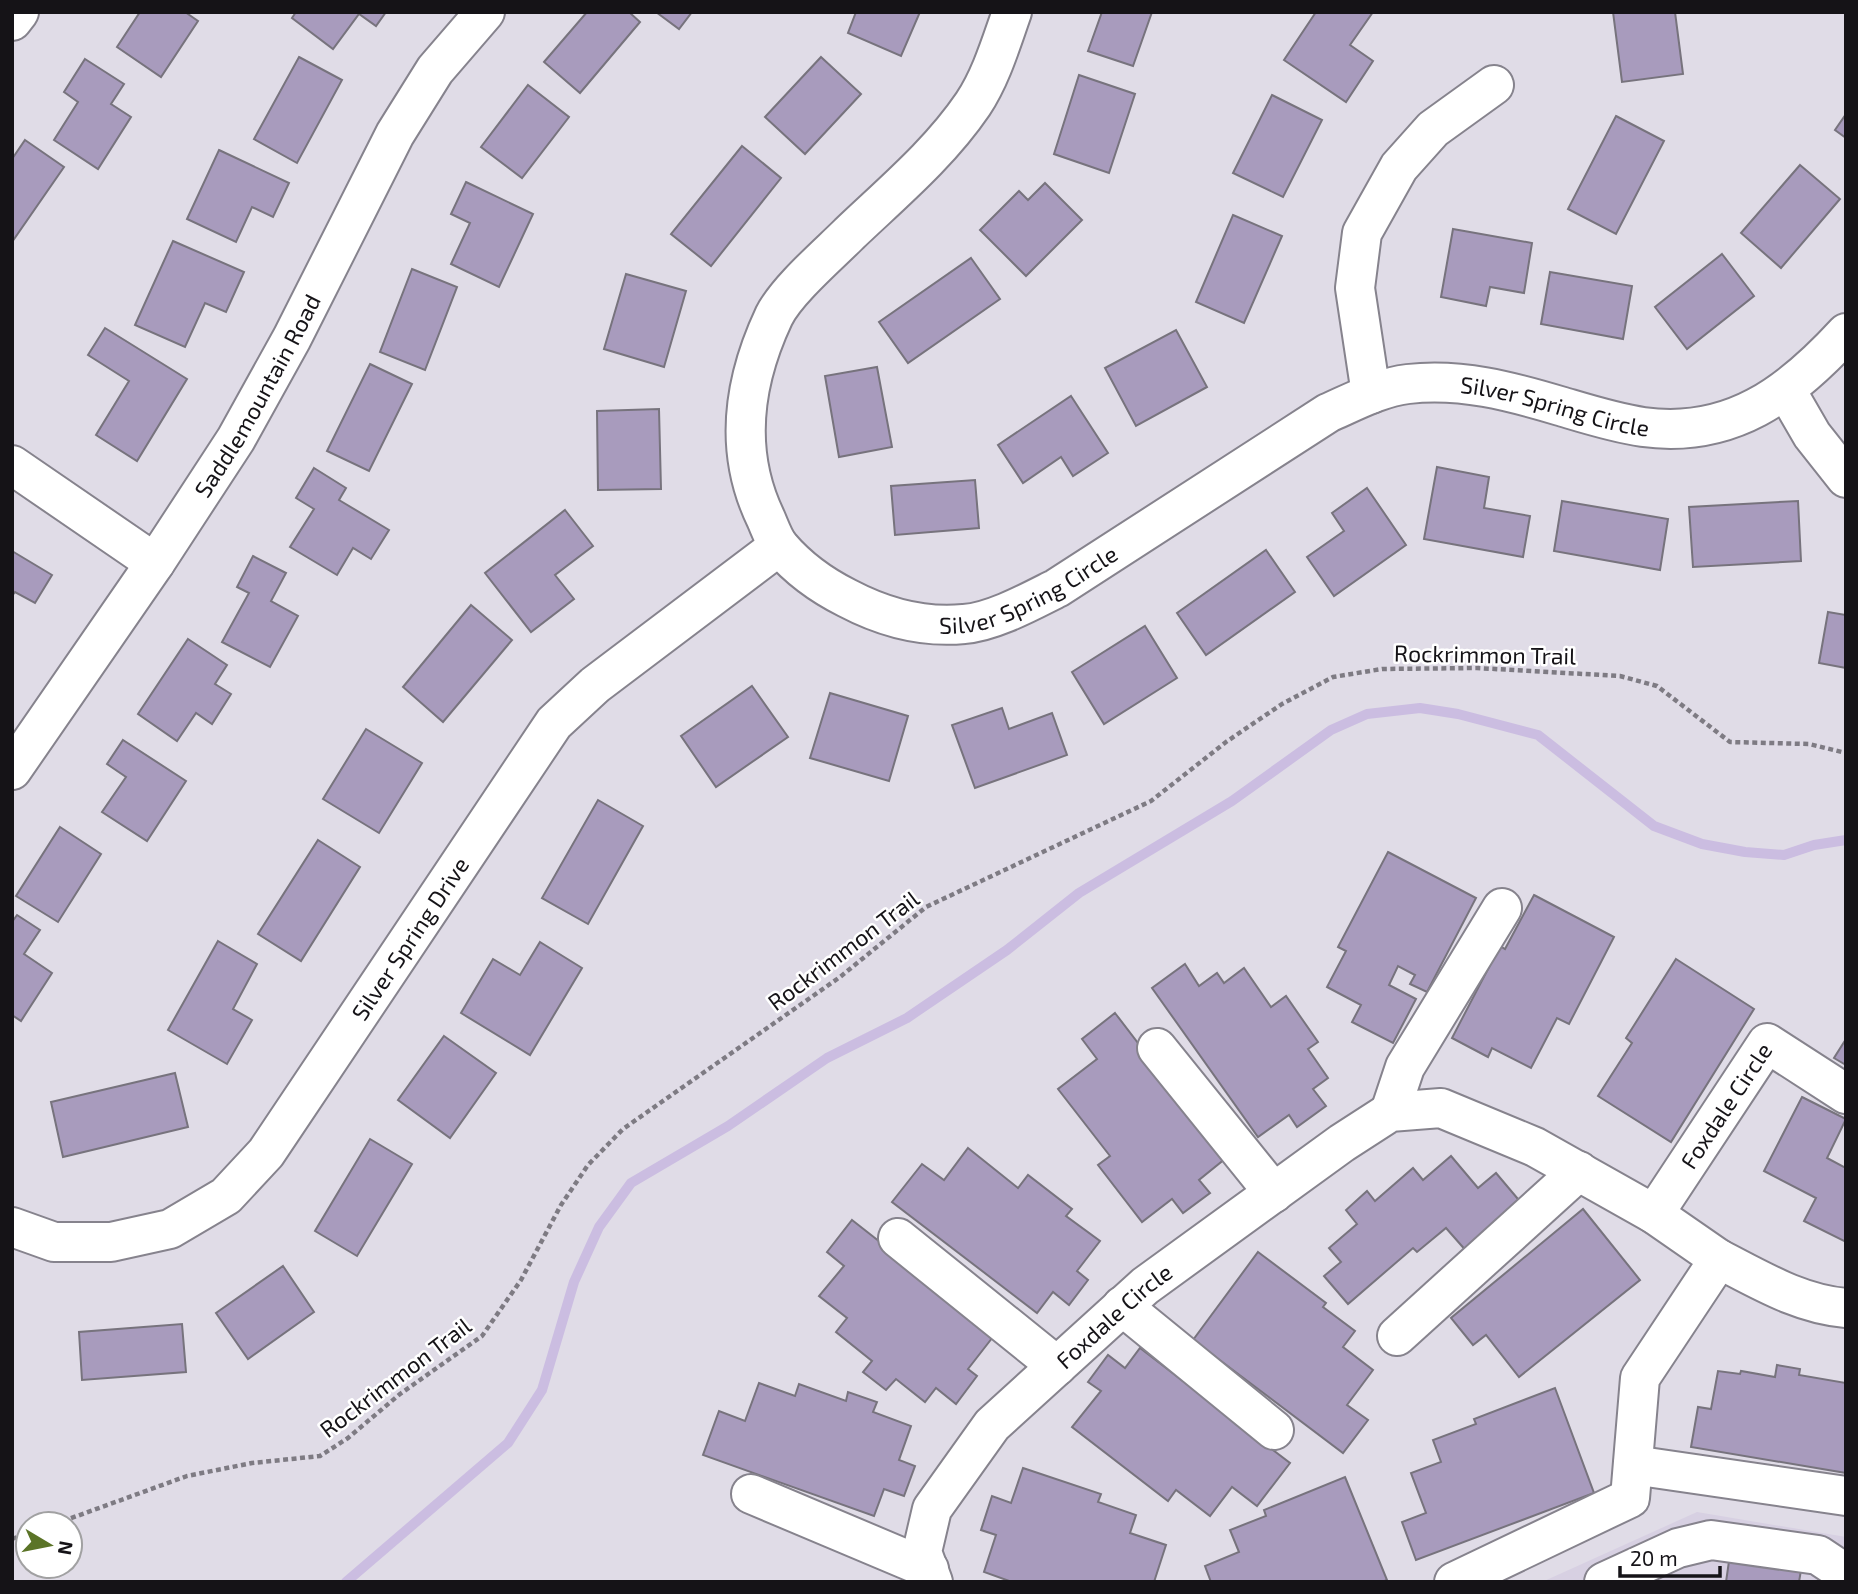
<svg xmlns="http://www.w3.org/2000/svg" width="1858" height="1594" viewBox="0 0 1858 1594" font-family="'Exo 2',sans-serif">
<rect width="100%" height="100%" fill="#e0dce7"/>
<!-- built -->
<path fill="#d7d0e2" d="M1697,1512L1846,1537V1582H1542Z"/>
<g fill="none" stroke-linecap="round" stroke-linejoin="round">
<!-- stream -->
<path stroke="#cbbde1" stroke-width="10" d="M346,1582L508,1443L542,1390L574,1282L599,1227L631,1183L728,1126L827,1058L907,1018L1007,950L1079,893L1232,801L1331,730L1367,714L1420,708L1458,714L1538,735L1654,826L1702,844L1745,852L1784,855L1814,845L1846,840"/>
</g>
<!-- building -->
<g fill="#a89bbd" stroke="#77737d" stroke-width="2">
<path d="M140,12H185L198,21L161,77L117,47Z"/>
<path d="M296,12H386L376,26L359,14L333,49L292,18Z"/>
<path d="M587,12H629L640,22L580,93L544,62Z"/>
<path d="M656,12H692L679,29Z"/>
<path d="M856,12H920L901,56L848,33Z"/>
<path d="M1102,12H1152L1133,66L1088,51Z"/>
<path d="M1316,12H1373L1350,45L1373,61L1346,102L1284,60Z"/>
<path d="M1613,12H1675L1683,74L1622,82Z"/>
<path d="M299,57L342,80L297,163L254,139Z"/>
<path d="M821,57L861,94L805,154L765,117Z"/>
<path d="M85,59L124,84L111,104L131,117L98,169L54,140L78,102L64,92Z"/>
<path d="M1079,75L1135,94L1109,173L1054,154Z"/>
<path d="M528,85L569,117L522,178L481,147Z"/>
<path d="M1272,95L1322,120L1283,197L1233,173Z"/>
<path d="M1846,114V138L1835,130Z"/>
<path d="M1616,116L1664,141L1616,234L1568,209Z"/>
<path d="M25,140L64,167L12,242V159Z"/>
<path d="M742,146L781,178L711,266L671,234Z"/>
<path d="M219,150L289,183L273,217L252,207L236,242L187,219Z"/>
<path d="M1800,165L1840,199L1781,268L1741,233Z"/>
<path d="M466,182L533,214L499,287L451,264L470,223L451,214Z"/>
<path d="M1045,183L1082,220L1026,276L980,230L1019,191L1028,200Z"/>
<path d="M1233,215L1282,236L1244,323L1196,302Z"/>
<path d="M1453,229L1532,243L1524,293L1490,287L1486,306L1441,297Z"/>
<path d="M173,241L244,272L226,312L205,303L185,347L135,325Z"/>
<path d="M1722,254L1754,296L1687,349L1655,307Z"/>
<path d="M971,258L1000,299L908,363L879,322Z"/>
<path d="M412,269L457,287L425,370L380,352Z"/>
<path d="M1550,272L1632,286L1623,339L1541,324Z"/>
<path d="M626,274L686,291L664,367L604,349Z"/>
<path d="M105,328L187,379L137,461L96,435L129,381L88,355Z"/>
<path d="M1176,330L1207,387L1136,426L1105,368Z"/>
<path d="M370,364L412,384L369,471L327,451Z"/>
<path d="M877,367L892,447L839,457L825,376Z"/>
<path d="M1071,396L1108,453L1073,476L1061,457L1023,483L998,445Z"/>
<path d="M659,409L661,489L598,490L597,411Z"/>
<path d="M1437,467L1489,477L1484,508L1530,516L1523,557L1424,539Z"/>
<path d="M314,468L346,488L339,500L389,530L371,559L353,548L337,575L290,547L314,509L296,498Z"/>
<path d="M975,480L979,528L895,535L891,486Z"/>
<path d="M1367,488L1406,545L1334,596L1307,557L1344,531L1332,513Z"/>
<path d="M1562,501L1668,519L1660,570L1554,551Z"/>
<path d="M1798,501L1801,561L1693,567L1689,507Z"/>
<path d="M565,510L593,546L555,575L574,599L531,632L485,573Z"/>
<path d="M1266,550L1295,592L1206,655L1177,613Z"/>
<path d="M12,551L52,575L35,603L15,592L12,596Z"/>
<path d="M253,556L286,573L271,601L298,616L270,667L222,642L249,593L237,587Z"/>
<path d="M471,605L512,640L443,722L403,687Z"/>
<path d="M1828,612L1846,615V668L1819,663Z"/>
<path d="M1145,626L1177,678L1104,724L1072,672Z"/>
<path d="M188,639L227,665L215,684L231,694L212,724L196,713L177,741L138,714Z"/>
<path d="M752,686L788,737L716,787L681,736Z"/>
<path d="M830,693L908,716L889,781L810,758Z"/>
<path d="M1002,708L1009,729L1052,713L1067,755L975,788L952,725Z"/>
<path d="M366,729L422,763L379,833L323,799Z"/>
<path d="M123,740L186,781L147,841L102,812L126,777L107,764Z"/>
<path d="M598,800L643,826L588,924L542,898Z"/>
<path d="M60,827L101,854L58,922L16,896Z"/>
<path d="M318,840L360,867L301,961L258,934Z"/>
<path d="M1388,852L1476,898L1427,992L1410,984L1415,975L1398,966L1389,985L1416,999L1393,1043L1352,1022L1361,1005L1327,987L1346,951L1338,947Z"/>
<path d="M1534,895L1614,937L1569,1024L1557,1018L1531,1068L1492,1048L1488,1057L1452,1038L1500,946L1505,949Z"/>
<path d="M17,915L40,930L24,954L52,973L21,1021L12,1015V922Z"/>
<path d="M218,941L257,964L233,1009L252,1020L227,1064L168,1030Z"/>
<path d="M540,942L582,968L530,1055L461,1013L493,959L520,975Z"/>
<path d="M1676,959L1754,1009L1671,1142L1598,1096L1632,1043L1626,1038Z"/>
<path d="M1185,964L1199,986L1217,973L1224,983L1244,968L1271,1007L1286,996L1318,1042L1308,1049L1328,1078L1313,1089L1326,1106L1297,1127L1289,1115L1258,1137L1152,988Z"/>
<path d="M1115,1013L1226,1158L1199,1180L1210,1193L1183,1213L1172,1199L1142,1222L1098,1165L1110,1156L1058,1089L1097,1059L1082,1039Z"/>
<path d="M444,1036L496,1073L450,1138L398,1100Z"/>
<path d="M1846,1039V1065L1834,1058Z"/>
<path d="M175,1073L188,1127L63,1157L51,1102Z"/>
<path d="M1802,1097L1846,1119L1827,1158L1846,1168V1242L1804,1221L1816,1198L1764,1171Z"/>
<path d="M370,1139L412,1164L357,1256L315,1231Z"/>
<path d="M968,1148L1018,1188L1028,1175L1072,1209L1066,1216L1100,1241L1077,1271L1088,1280L1069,1305L1053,1292L1037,1313L892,1202L922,1164L944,1180Z"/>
<path d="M1451,1156L1478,1188L1496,1173L1523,1205L1468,1253L1446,1228L1417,1252L1413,1248L1348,1304L1324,1276L1341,1262L1329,1248L1357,1224L1346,1210L1367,1191L1375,1201L1413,1168L1423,1180Z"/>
<path d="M1583,1209L1640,1280L1519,1377L1486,1335L1473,1345L1451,1318Z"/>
<path d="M852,1220L996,1333L968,1369L977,1376L956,1404L936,1388L925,1402L896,1379L886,1390L863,1372L872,1361L836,1332L847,1318L819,1296L844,1266L827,1252Z"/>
<path d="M1258,1252L1326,1303L1323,1307L1355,1331L1343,1347L1373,1370L1347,1405L1368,1420L1343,1453L1193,1340Z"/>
<path d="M283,1266L314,1312L248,1359L216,1313Z"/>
<path d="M182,1324L186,1372L82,1380L79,1332Z"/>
<path d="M1140,1348L1290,1463L1257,1506L1232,1487L1210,1516L1176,1490L1168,1501L1072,1427L1101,1391L1088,1382L1108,1355L1125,1368Z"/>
<path d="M1777,1365L1800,1369L1799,1375L1846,1383V1473L1691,1447L1698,1407L1711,1409L1718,1371L1740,1374L1741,1371L1775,1377Z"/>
<path d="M759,1383L795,1396L799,1384L846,1401L848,1392L877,1402L873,1412L911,1426L899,1460L915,1466L904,1496L884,1489L874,1516L703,1455L719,1411L745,1421Z"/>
<path d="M1555,1388L1594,1493L1416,1560L1402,1522L1426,1513L1411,1473L1441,1462L1433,1440L1476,1424L1474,1419Z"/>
<path d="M1023,1468L1101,1494L1098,1502L1136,1515L1130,1533L1166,1545L1154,1582H1012L984,1572L996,1535L981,1530L992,1496L1011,1503Z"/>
<path d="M1345,1477L1387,1580L1382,1582H1211L1205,1566L1239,1552L1230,1530L1266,1516L1264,1510Z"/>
<path d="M1729,1561L1801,1570L1799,1582H1726Z"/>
</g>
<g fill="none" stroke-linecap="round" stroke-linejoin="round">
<!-- minor casing -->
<g stroke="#86838d" stroke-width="42">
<g id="minor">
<path id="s1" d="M1012,12C1001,43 991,77 973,104C939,154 892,193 849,234C828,255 787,290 774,316C743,382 733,451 766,519C770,528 774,540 780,547C798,568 823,586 847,598C883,617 923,628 964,624C993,622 1031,601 1057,588L1328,413C1353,402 1381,387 1408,384C1461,378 1510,391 1560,406C1587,414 1615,423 1643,427C1731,439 1790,394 1846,333"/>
<path d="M12,21L19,12"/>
<path d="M1786,390L1812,435L1846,478"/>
<path d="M1371,394L1355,288L1362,233L1399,167L1433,129L1494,85"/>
<path d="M12,465L155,563"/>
<path id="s2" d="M12,770L155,563L236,439L292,338L395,134L435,70L485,12"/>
<path d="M1157,1048L1274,1193"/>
<path d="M1390,1112L1405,1067L1502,908"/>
<path id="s3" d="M1654,1214L1767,1043L1846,1094"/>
<path id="s4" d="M12,1227L54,1242H111L170,1229L226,1196L266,1153L554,723L595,685L779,546"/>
<path d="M898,1238L1057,1366"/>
<path d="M1719,1259C1760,1280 1799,1304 1846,1308"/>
<path d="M1122,1306L1274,1430"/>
<path d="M1397,1336L1579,1171"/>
<path d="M1633,1465L1846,1496"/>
<path d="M751,1494L929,1569"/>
<path id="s5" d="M933,1582L922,1552L932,1509L992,1425L1145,1286L1342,1143L1390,1112L1441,1108L1535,1147L1654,1214L1719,1259L1640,1378L1630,1498L1454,1582"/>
<path d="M1604,1582L1678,1548L1711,1540L1818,1555L1842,1571L1844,1582"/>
</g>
</g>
<!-- path -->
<g stroke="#7e7b83" stroke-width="4.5" stroke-dasharray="5 3.5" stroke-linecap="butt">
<path d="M55,1524L187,1476L252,1463L320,1456L348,1438L400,1394L482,1336L521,1280L561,1205L588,1165L623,1129L840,977L926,907L1151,801L1226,742L1282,704L1333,677L1382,669L1477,668L1620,676L1657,686L1730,742L1809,744L1846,753"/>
<path d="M12,1539L28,1533"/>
</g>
<!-- minor -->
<use href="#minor" stroke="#fff" stroke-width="38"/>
</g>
<g text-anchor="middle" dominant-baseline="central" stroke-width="5" stroke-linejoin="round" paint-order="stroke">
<!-- street labels -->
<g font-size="23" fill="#151317" stroke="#fff">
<text stroke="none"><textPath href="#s2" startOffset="448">Saddlemountain Road</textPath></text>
<text stroke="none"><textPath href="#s1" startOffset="1498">Silver Spring Circle</textPath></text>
<text stroke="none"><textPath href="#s1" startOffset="912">Silver Spring Circle</textPath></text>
<text transform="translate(1485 654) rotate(1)">Rockrimmon Trail</text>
<text stroke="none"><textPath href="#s4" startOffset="544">Silver Spring Drive</textPath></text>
<text transform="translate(843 950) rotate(-37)">Rockrimmon Trail</text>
<text stroke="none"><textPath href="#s3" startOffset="130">Foxdale Circle</textPath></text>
<text stroke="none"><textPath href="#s5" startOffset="343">Foxdale Circle</textPath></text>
<text transform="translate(395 1377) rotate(-37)">Rockrimmon Trail</text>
</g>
</g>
<!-- border -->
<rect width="1858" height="1594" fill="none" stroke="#151317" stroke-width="28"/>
<!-- north arrow -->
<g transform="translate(49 1545) rotate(100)"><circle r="33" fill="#ffffff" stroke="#a1a1a2" stroke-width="2"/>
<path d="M0-5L12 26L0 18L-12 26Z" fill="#5b7427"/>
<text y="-10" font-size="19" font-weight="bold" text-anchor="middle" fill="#151317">N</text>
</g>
<!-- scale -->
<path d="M1620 1566v10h100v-10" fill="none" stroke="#151317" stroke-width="3.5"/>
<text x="1630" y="1566" font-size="21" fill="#151317" stroke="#ffffff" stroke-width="5" paint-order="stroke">20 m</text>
</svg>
